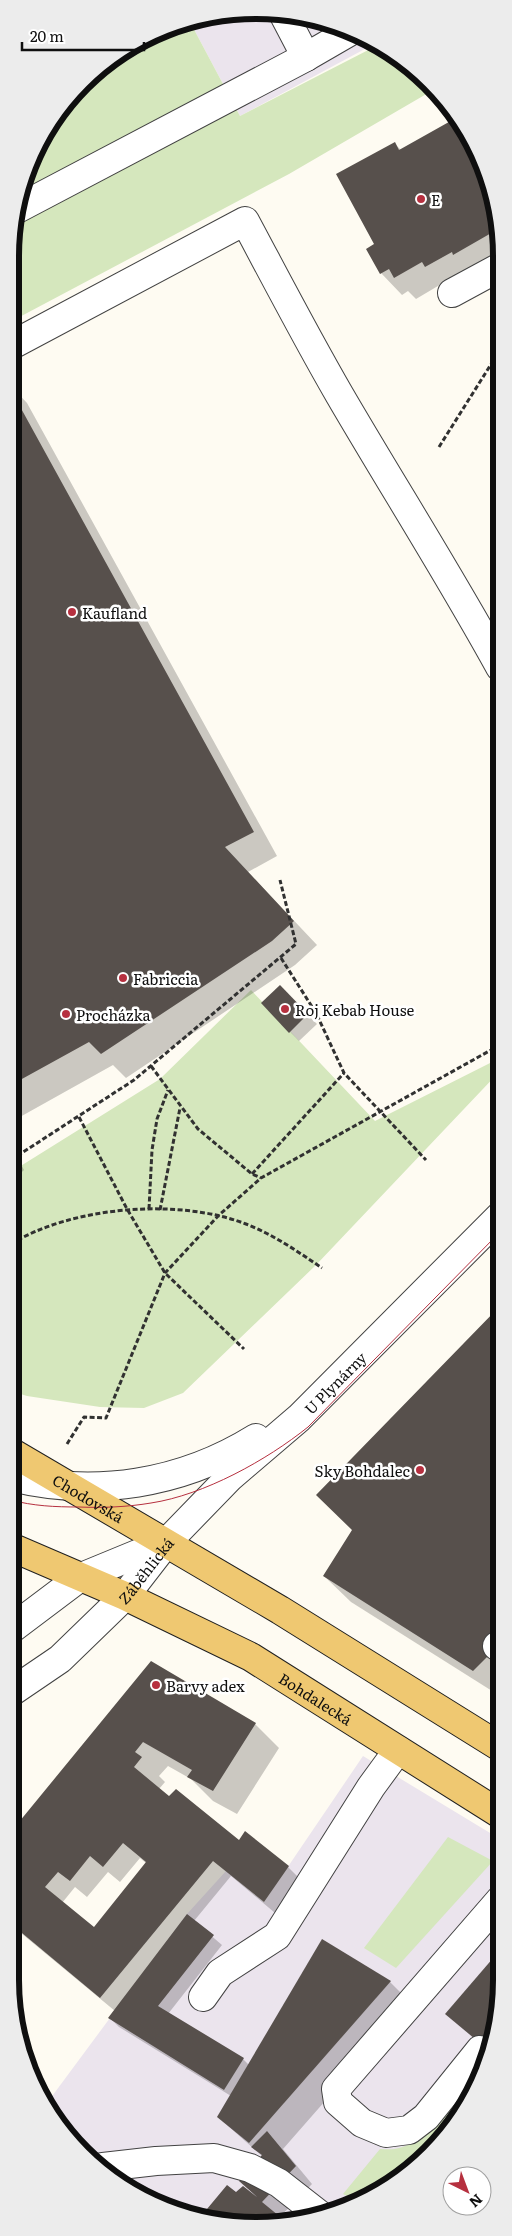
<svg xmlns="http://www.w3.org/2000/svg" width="512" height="2236" viewBox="0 0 512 2236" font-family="Literata,serif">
<rect width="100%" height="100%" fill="#fefbf2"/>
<!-- industrial -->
<g fill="#ebe4ed">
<path d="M288,12L365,35L376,43L240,116L189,20Z"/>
<path d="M363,1756L500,1839V2012L469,2103L406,2175L335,2213L240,2225L147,2201L71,2142L47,2103L187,1914L226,1871L264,1902Z"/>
</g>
<!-- green -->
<g fill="#d5e7bd">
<path d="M189,20L240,116L378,45L430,82L435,89L289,174L12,321V224L43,133L106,61Z"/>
<path d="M251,990L375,1121L500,1058V1071L316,1265L183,1393L144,1408L100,1407L27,1396L11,1391V1172L160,1079Z"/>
<path d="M448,1837L493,1861L396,1968L364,1948Z"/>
<path d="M482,2066L469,2103L406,2175L357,2201L343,2194L380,2149C386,2149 393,2150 399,2148C437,2138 460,2095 482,2066Z"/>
</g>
<!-- shadow -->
<g fill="#0003" fill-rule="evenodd">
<path d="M394,143L401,150L477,147L500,224V262L443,283L416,299L408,291L402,295L381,273L376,244Z"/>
<path d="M12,387L27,403L277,856L248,872L317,945L295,965L126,1078L113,1065L11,1122Z"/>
<path d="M280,987L317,1024L299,1041L262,1003Z"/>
<path d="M11,1146L24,1170L11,1182Z"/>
<path d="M500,1307V1696L351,1602L324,1576Z"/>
<path d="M255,1724L279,1748L237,1814L213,1801L191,1779L168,1766L159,1776L165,1782L159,1789L170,1798L239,1841L288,1867L305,1884L281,1918L231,1876L194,1921L222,1945L168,2014L243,2059L249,2065L323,1941L390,1982L411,2003L283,2149L312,2184L279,2218L282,2220L240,2225L204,2216L227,2187L236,2194L258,2198L262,2156L218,2117L231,2096L119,2027L110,2018L115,2011L10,1924V1835L80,1751ZM140,1858L147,1864L94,1929L62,1903L75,1887L87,1897L108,1872L120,1882Z"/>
</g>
<!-- building -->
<g fill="#57504c" fill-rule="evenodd">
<path d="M456,118L477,147L500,228L453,255L452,252L425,267L422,262L394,278L389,269L380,274L366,249L374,244L336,174L395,142L399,150Z"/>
<path d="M12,392L254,832L225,847L294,921L272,941L101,1054L89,1042L11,1085Z"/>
<path d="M280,985L308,1014L289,1033L261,1003Z"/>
<path d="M500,1306V1644L473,1671L323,1576L352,1530L316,1495Z"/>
<path d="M151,1661L256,1723L213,1791L187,1777L192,1770L143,1742L135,1752L142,1757L134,1767L169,1796L176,1789L239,1840L245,1831L289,1866L264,1902L213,1861L100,1998L10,1923V1833ZM123,1843L146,1862L94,1927L45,1887L58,1872L70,1881L90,1856L103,1867Z"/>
<path d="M187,1914L214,1935L158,2006L244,2058L224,2090L108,2018Z"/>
<path d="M322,1939L391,1981L249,2143L217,2117Z"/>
<path d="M500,1950V2012L487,2049L445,2014Z"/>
<path d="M267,2131L296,2166L262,2202L284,2220L240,2225L202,2215L227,2185L236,2192L243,2186L257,2197L239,2181L262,2155L251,2147Z"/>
</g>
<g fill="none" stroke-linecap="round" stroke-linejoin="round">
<!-- minor casing -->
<g stroke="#424242" stroke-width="30">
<g id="minor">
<path d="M283,13L306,57"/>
<path d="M17,209L306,57L351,31"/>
<path d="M452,293L500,267"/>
<path d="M12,345L245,221C276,279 306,337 339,394C392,485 449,574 500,667"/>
<path d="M11,1477C95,1498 182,1484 256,1438"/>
<path d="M10,1630L79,1578L164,1543"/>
<path d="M497,1646L500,1648"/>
<path id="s1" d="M10,1693L60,1659L125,1596L166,1543L230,1477L299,1418L500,1216"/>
<path d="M203,1997L220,1973L277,1936L371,1787L398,1750"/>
<path d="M480,2050L426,2117L409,2130L386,2133L362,2123L338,2102L336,2089L500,1900"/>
<path d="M103,2167L156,2161L214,2158L250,2168L279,2183L320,2215"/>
</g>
</g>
<!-- major casing -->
<g stroke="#202020" stroke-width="30">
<g id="major">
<path id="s2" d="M11,1452L280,1610L500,1747"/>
<path id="s3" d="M11,1547L125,1596L251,1657L500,1814"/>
</g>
</g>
<!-- path -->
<g stroke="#313131" stroke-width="3" stroke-dasharray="5 2.5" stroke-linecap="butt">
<path d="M439,447L500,350"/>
<path d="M281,958L316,1013L344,1073L426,1160"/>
<path d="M151,1066L198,1129L252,1174L261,1178"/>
<path d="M79,1117L127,1209L165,1273L244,1349"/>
<path d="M11,1160L134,1080L296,944L280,880"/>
<path d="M252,1174L344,1073"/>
<path d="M149,1209L152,1150L157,1119L168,1090"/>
<path d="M160,1210L180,1108"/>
<path d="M11,1244C73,1206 179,1198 246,1224C274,1235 297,1251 322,1268"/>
<path d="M67,1444L84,1417L106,1418L165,1273L218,1216L261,1178L500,1045"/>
</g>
<!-- minor -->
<use href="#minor" stroke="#fff" stroke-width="28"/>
<!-- major -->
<use href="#major" stroke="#efc871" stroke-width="28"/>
<!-- tram -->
<path stroke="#b6303f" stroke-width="1" d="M11,1500C33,1506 55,1507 79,1507C103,1508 127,1507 151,1503C204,1495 267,1460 308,1427L500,1232"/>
</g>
<!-- markers -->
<g fill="#b6303f" stroke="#fff" stroke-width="2">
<circle cx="421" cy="199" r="5"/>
<circle cx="72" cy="612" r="5"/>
<circle cx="123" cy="978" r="5"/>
<circle cx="285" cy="1009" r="5"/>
<circle cx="66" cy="1014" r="5"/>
<circle cx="420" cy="1470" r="5"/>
<circle cx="156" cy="1685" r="5"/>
</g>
<g text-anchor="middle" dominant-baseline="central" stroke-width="5" stroke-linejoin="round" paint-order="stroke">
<!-- poi labels -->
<g font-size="15" fill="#0f0f0f" stroke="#fff" text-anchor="start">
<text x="431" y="199">E</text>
<text x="82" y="612">Kaufland</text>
<text x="133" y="978">Fabriccia</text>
<text x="295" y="1009">Roj Kebab House</text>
<text x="76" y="1014">Procházka</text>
<text x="410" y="1470" text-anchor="end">Sky Bohdalec</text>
<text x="166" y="1685">Barvy adex</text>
</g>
<!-- street labels -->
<g font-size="15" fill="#0f0f0f" stroke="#fff">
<text stroke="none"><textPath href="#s1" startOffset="451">U Plynárny</textPath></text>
<text stroke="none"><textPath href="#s2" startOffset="90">Chodovská</textPath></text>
<text stroke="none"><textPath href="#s1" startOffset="184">Záběhlická</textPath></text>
<text stroke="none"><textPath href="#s3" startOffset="341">Bohdalecká</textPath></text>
</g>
</g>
<!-- crop -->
<path d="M0 0H512V2236H0ZM256 19H256A237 237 0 0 1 493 256V1980A237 237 0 0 1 256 2217H256A237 237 0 0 1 19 1980V256A237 237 0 0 1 256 19Z" fill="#ececec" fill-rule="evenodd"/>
<path fill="none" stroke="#0f0f0f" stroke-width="6" d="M256 19H256A237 237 0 0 1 493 256V1980A237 237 0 0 1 256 2217H256A237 237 0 0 1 19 1980V256A237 237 0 0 1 256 19Z"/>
<!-- north arrow -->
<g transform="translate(467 2191) rotate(138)"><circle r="24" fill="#ffffff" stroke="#9f9f9f"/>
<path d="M0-4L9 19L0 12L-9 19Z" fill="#b6303f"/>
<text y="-8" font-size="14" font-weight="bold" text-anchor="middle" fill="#0f0f0f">N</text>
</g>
<!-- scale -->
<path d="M22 42v8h122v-8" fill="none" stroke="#0f0f0f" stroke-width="2.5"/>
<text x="30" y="42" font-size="15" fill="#0f0f0f" stroke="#ffffff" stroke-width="4" paint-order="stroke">20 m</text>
</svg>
